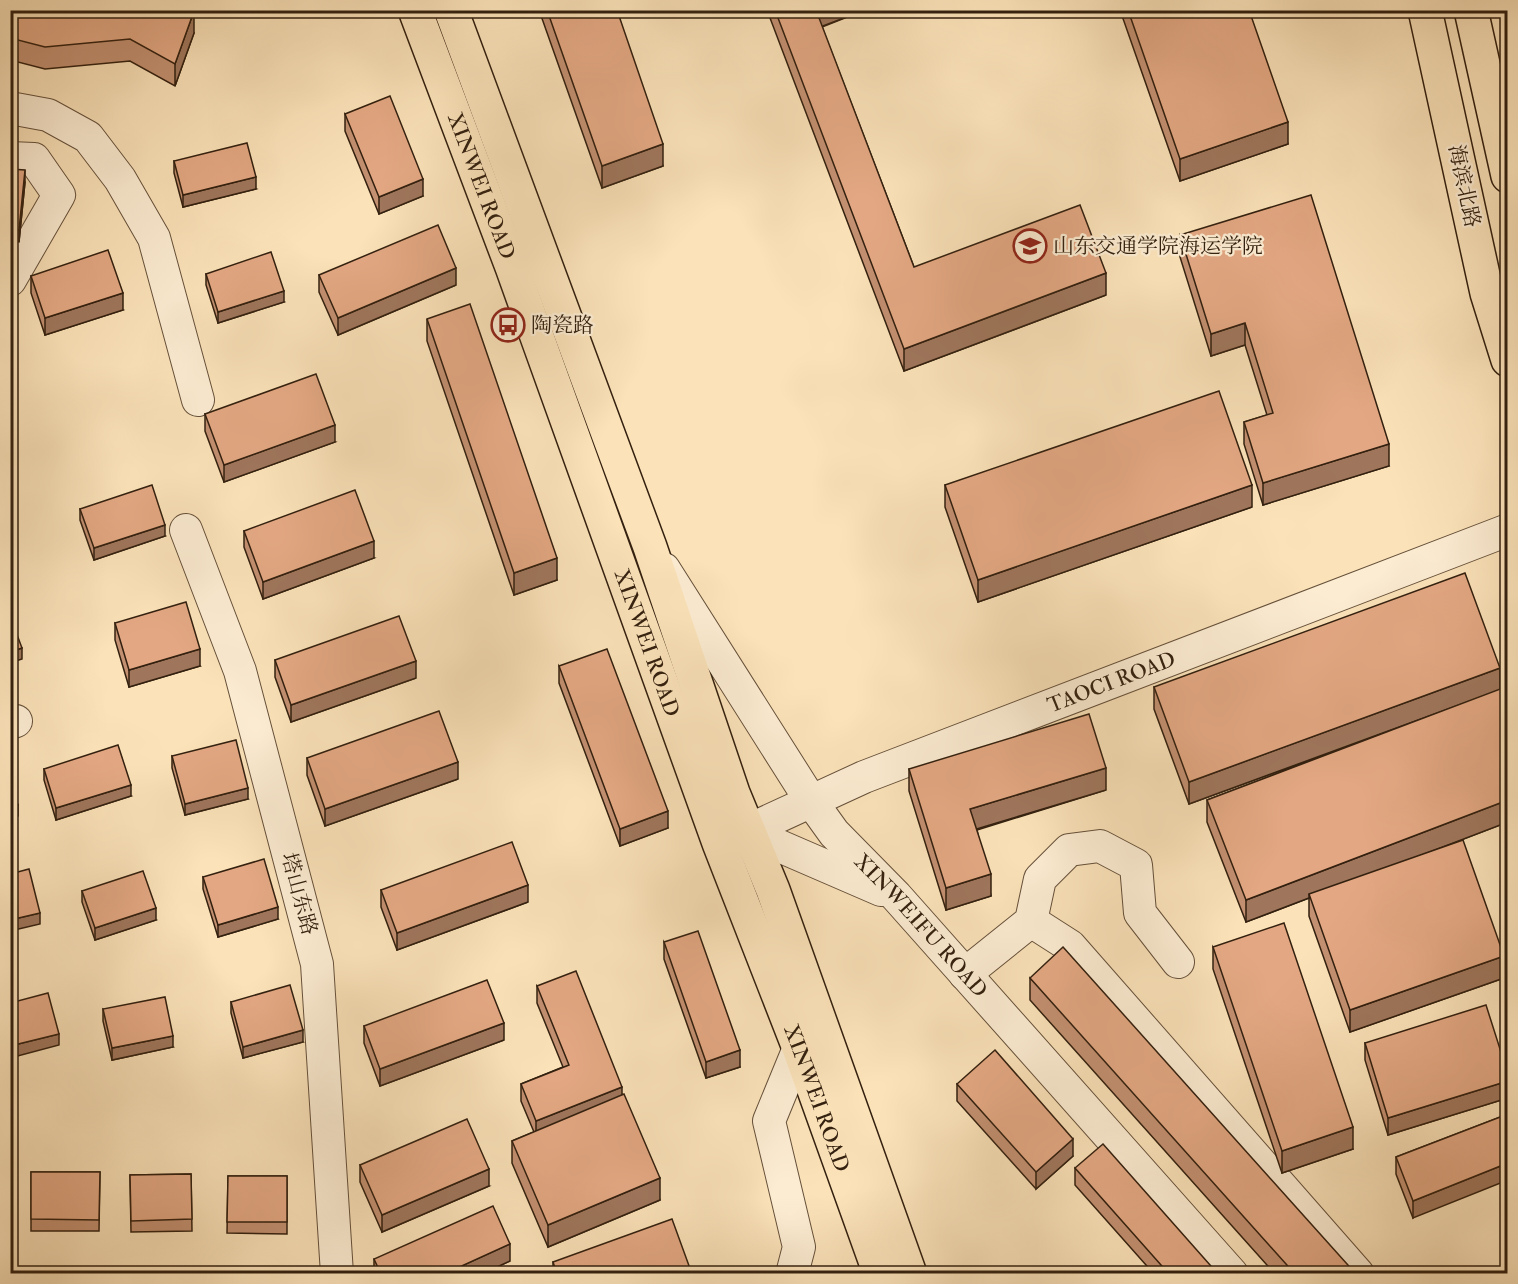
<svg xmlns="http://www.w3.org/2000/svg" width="1518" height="1284" viewBox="0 0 1518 1284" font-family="'IM FELL Double Pica','Noto Serif SC',serif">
<rect width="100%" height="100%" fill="#fbe2b9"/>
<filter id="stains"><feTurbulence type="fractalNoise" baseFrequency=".00333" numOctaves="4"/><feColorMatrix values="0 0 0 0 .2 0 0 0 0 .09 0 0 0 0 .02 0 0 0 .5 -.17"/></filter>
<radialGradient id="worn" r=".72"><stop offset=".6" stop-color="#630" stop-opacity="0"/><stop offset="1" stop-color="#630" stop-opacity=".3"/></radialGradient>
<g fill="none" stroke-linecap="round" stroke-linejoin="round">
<!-- minor casing -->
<g stroke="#65503a" stroke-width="34">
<g id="minor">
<path d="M10,108L48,115L88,137L120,179L154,238L198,400"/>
<path d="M10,158L34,159L59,195L10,280"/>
<path d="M186,530L240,671L317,964L337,1274"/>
<path id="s1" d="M664,569L811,801L834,833L896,896L1232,1274"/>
<path d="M10,723L16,721"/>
<path d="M747,832L881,890"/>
<path id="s2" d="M725,841L864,777L1508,530"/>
<path d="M1031,921L1070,946L1358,1274"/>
<path d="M965,974L1031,921L1040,879L1069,850L1100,846L1136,865L1140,913L1178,962"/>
<path d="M792,1274L799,1247L769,1121L799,1048"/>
</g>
</g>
<!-- major casing -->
<g stroke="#33200f" stroke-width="36">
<g id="major">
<path id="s3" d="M415,10L512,267L719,843L799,1048L880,1274"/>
<path d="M451,10L650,547L733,793L773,890L910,1274"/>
<path d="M1425,10L1487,293L1508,360"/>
<path d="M1471,10L1508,176"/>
</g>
</g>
<!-- minor -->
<use href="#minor" stroke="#fcecd2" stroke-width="32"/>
<!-- major -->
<use href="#major" stroke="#fbe2b9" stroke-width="33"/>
</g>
<!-- wall -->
<g fill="#c39071" stroke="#33200f" stroke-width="1.5">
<path d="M10,10L194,33L175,86L130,61L45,69L10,60Z"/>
<path d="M539,10H617L663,166L602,188Z"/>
<path d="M767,10H865L822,27L914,267L1106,295L904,371Z"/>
<path d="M1120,10H1249L1288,144L1180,181Z"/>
<path d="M345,114L423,196L379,214L345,131Z"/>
<path d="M174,161L256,189L183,207L174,173Z"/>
<path d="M10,169L25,182L19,242L10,241Z"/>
<path d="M1180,235L1389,466L1263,505L1244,444V422L1267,415L1245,345L1211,356L1180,257Z"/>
<path d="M206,274L284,302L218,323L206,285Z"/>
<path d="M319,275L456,285L338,335L319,292Z"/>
<path d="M31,276L123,310L45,335L31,293Z"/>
<path d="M427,319L557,580L514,595L427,341Z"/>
<path d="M205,414L335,442L224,482L205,431Z"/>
<path d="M945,485L1252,507L978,602L945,507Z"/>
<path d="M80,509L165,536L94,560L80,520Z"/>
<path d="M244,531L374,558L263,599L244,547Z"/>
<path d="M115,623L200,666L129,687L115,640Z"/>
<path d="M275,660L416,678L291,722L275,677Z"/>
<path d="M559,666L668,828L620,846L559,683Z"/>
<path d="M1508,686V822L1437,849L1504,978L1350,1032L1309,916V898L1246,922L1207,822V800L1387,732L1189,804L1154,709V687L1500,688Z"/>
<path d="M172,756L248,799L185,815L172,768Z"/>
<path d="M307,758L458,779L325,826L307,775Z"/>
<path d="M44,769L131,796L56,820L44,780Z"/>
<path d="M909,769L1106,790L977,830L991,896L946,910L909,791Z"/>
<path d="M203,877L278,919L218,937L203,889Z"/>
<path d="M381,890L528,902L397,950L381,907Z"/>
<path d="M82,891L156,920L95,940L82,902Z"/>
<path d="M664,942L740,1067L706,1078L664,959Z"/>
<path d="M1213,947L1353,1149L1282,1173L1213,969Z"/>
<path d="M1030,978L1356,1274H1275L1030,1000Z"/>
<path d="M537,986L622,1094L660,1200L548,1247L512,1163V1141L534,1132L521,1101V1084L563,1067L537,1003Z"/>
<path d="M231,1002L303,1042L243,1058L231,1013Z"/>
<path d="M103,1009L173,1047L112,1060L103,1021Z"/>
<path d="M364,1026L504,1040L380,1086L364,1043Z"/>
<path d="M1365,1043L1508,1074V1098L1388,1135L1365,1060Z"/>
<path d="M957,1084L1073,1156L1036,1189L957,1101Z"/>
<path d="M1508,1114L1413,1218L1396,1174V1157Z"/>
<path d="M360,1165L489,1186L382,1232L360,1182Z"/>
<path d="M1075,1168L1218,1274H1154L1075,1185Z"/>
<path d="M31,1172H100L99,1231H31Z"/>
<path d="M191,1174L192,1231L131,1232L130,1175Z"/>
<path d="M228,1176H287V1234L227,1233Z"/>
<path d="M374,1259L510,1261L482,1274H374Z"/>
<path d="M553,1262L692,1274H553Z"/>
</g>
<!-- shaded-wall -->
<g fill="#9f765c" stroke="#33200f" stroke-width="1.5">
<path d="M815,10H865L815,29Z"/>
<path d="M194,11V33L175,86V64Z"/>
<path d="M1288,122V144L1180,181V159Z"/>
<path d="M663,144V166L602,188V166Z"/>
<path d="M25,170V182L19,242V230Z"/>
<path d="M256,177V189L183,207V195Z"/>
<path d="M423,179V196L379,214V197Z"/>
<path d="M456,268V285L338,335V318Z"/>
<path d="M1106,273V295L904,371V349Z"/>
<path d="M284,291V302L218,323V312Z"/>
<path d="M123,293V310L45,335V318Z"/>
<path d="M1245,323V345L1211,356V334Z"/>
<path d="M335,425V442L224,482V465Z"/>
<path d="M1389,444V466L1263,505V483Z"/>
<path d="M1252,485V507L978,602V580Z"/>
<path d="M165,525V536L94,560V548Z"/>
<path d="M374,541V558L263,599V582Z"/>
<path d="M17,546V557L10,560V548Z"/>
<path d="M557,558V580L514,595V573Z"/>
<path d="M22,648V659L10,663V652Z"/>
<path d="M200,649V666L129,687V670Z"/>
<path d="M416,661V678L291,722V705Z"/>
<path d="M1500,668V690L1189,804V782Z"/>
<path d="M458,762V779L325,826V809Z"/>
<path d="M1106,768V790L970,831V809Z"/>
<path d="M131,785V796L56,820V808Z"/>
<path d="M248,788V799L185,815V804Z"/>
<path d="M1508,800V822L1310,898L1309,894V898L1246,922V900Z"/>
<path d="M18,805V816L10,818V807Z"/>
<path d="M668,811V828L620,846V829Z"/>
<path d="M991,874V896L946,910V888Z"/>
<path d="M528,885V902L397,950V933Z"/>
<path d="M278,907V919L218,937V925Z"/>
<path d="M156,908V920L95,940V928Z"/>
<path d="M40,913V924L10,931V920Z"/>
<path d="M1504,956V978L1350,1032V1010Z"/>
<path d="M504,1023V1040L380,1086V1069Z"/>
<path d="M303,1030V1042L243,1058V1047Z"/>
<path d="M59,1034V1045L10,1058V1046Z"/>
<path d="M173,1036V1047L112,1060V1048Z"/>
<path d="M740,1050V1067L706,1078V1062Z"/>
<path d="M1508,1081V1098L1388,1135V1118Z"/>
<path d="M622,1087V1104L536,1138V1121Z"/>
<path d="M1353,1127V1149L1282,1173V1151Z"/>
<path d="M1073,1139V1156L1036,1189V1172Z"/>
<path d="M1508,1163V1180L1413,1218V1201Z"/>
<path d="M489,1169V1186L382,1232V1215Z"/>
<path d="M660,1178V1200L548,1247V1225Z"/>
<path d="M510,1244V1261L482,1274H444Z"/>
</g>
<!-- building -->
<g fill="#e3a883" stroke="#33200f" stroke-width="1.5">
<path d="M10,10H193L194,11L175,64L130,39L45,47L10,38Z"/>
<path d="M547,10H617L663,144L602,166Z"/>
<path d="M775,10H816L914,267L1080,205L1106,273L904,349Z"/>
<path d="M1128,10H1249L1288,122L1180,159Z"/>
<path d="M390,96L423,179L379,197L345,114Z"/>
<path d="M247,143L256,177L183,195L174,161Z"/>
<path d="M10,169L25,170L19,230L10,229Z"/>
<path d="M1311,195L1389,444L1263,483L1244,422L1273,413L1245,323L1211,334L1180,235Z"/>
<path d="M438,225L456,268L338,318L319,275Z"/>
<path d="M108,250L123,293L45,318L31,276Z"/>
<path d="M271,252L284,291L218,312L206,274Z"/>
<path d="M470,304L557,558L514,573L427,319Z"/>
<path d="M316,374L335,425L224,465L205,414Z"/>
<path d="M1219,391L1252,485L978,580L945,485Z"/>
<path d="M152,485L165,525L94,548L80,509Z"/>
<path d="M355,490L374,541L263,582L244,531Z"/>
<path d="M10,524L17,546L10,548Z"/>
<path d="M1465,573L1500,668L1189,782L1154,687Z"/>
<path d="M186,602L200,649L129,670L115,623Z"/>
<path d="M10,616L22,648L10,652Z"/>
<path d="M399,616L416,661L291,705L275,660Z"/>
<path d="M607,649L668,811L620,829L559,666Z"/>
<path d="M1508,686V800L1246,900L1207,800Z"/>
<path d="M439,711L458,762L325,809L307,758Z"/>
<path d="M1089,714L1106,768L970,809L991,874L946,888L909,769Z"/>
<path d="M236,740L248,788L185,804L172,756Z"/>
<path d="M118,745L131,785L56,808L44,769Z"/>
<path d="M10,779L18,805L10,807Z"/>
<path d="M1463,840L1504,956L1350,1010L1309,894Z"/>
<path d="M512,842L528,885L397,933L381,890Z"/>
<path d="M264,859L278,907L218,925L203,877Z"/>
<path d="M29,869L40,913L10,920V874Z"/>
<path d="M143,871L156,908L95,928L82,891Z"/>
<path d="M1284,923L1353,1127L1282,1151L1213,947Z"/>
<path d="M698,931L740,1050L706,1062L664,942Z"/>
<path d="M1063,947L1356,1274H1295L1030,978Z"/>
<path d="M576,971L622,1087L536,1121L521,1084L569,1065L537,986Z"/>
<path d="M487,980L504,1023L380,1069L364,1026Z"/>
<path d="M290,985L303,1030L243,1047L231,1002Z"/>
<path d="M48,993L59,1034L10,1046V1003Z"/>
<path d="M165,997L173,1036L112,1048L103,1009Z"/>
<path d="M1486,1005L1508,1074V1081L1388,1118L1365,1043Z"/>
<path d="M995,1050L1073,1139L1036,1172L957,1084Z"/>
<path d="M624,1094L660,1178L548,1225L512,1141Z"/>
<path d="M1508,1114V1163L1413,1201L1396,1157Z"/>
<path d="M467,1119L489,1169L382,1215L360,1165Z"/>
<path d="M1103,1144L1218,1274H1169L1075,1168Z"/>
<path d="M31,1172H100L99,1220L31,1219Z"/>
<path d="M191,1174L192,1219L131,1221L130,1175Z"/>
<path d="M228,1176H287V1222H227Z"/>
<path d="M493,1206L510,1244L444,1274H381L374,1259Z"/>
<path d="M672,1219L692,1274H557L553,1262Z"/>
</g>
<!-- icons -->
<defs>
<g id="university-ring" transform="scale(1.725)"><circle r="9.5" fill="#fcecd2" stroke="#8f2418" stroke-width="1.5"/><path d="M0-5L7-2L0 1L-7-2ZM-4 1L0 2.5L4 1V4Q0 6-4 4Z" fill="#8f2418"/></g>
<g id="bus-ring" transform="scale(1.725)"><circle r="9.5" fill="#fcecd2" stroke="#8f2418" stroke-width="1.5"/><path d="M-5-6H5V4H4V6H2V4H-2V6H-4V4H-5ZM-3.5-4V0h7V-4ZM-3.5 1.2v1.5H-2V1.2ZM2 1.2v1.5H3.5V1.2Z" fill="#8f2418"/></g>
</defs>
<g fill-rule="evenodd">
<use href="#university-ring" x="1030" y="246"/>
<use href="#bus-ring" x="508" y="325"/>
</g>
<g text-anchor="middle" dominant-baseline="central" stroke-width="4.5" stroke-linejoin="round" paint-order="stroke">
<!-- street labels -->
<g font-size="21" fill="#33200f" stroke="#fcecd2">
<text stroke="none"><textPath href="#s3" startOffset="188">XINWEI ROAD</textPath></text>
<text transform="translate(1464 186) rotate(78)">海滨北路</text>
<text stroke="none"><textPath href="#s3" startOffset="674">XINWEI ROAD</textPath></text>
<text stroke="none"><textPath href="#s2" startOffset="418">TAOCI ROAD</textPath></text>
<text transform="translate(299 894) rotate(75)">塔山东路</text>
<text stroke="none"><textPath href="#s1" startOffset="441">XINWEIFU ROAD</textPath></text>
<text stroke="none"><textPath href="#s3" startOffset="1160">XINWEI ROAD</textPath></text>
</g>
<!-- poi labels -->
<g font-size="21" fill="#33200f" stroke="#fcecd2" text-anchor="start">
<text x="1053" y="246">山东交通学院海运学院</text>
<text x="531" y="325">陶瓷路</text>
</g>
</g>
<!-- margin -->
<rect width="1518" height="1284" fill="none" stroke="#fbe2b9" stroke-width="36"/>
<rect x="12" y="12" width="1494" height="1260" fill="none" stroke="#33200f" stroke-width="3"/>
<rect x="18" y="18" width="1482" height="1248" fill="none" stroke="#33200f" stroke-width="1.5"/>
<rect width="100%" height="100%" filter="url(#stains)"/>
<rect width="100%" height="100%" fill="url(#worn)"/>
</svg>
